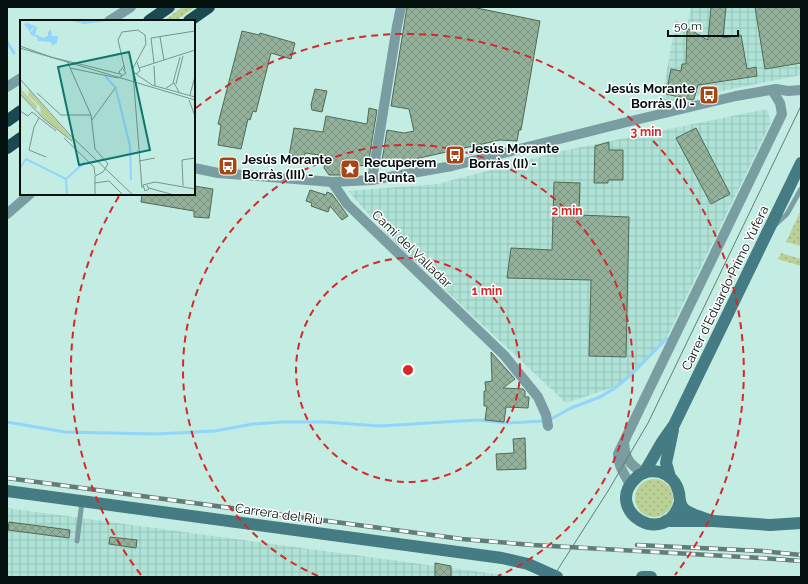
<svg xmlns="http://www.w3.org/2000/svg" width="808" height="584" viewBox="0 0 808 584" font-family="Raleway,sans-serif">
<defs>
<pattern id="industrial-grid" width="8" height="8" patternUnits="userSpaceOnUse"><rect width="8" height="8" fill="#b0e3d7"/><path d="M0 4h8M4 0v8" fill="none" stroke="#96c2b7"/></pattern>
<pattern id="grass-dots" width="8" height="8" patternUnits="userSpaceOnUse"><rect width="8" height="8" fill="#bad095"/><path d="M2 2h.1M6 6h.1" fill="none" stroke="#9eb27f" stroke-width="1.8" stroke-linecap="round"/></pattern>
<pattern id="building-cross-hatch" width="8" height="8" patternUnits="userSpaceOnUse"><rect width="8" height="8" fill="#93b09a"/><path d="M0 0l8 8M0 8l8-8" fill="none" stroke="#7d9684"/></pattern>
</defs>
<rect width="100%" height="100%" fill="#c3ede3"/>
<!-- industrial -->
<g fill="url(#industrial-grid)">
<path d="M691,7H801V75L661,103L676,20L687,27Z"/>
<path d="M767,109L771,122L668,335L620,385L566,403L389,237L348,191L438,184L562,151Z"/>
<path d="M7,508L517,577H7Z"/>
</g>
<!-- grass -->
<g fill="url(#grass-dots)">
<path d="M183,7H195L175,21H163Z"/>
<path d="M800,212H801V246L786,242Z"/>
<path d="M781,253L801,259V266L778,259Z"/>
<circle cx="654" cy="498" r="19"/>
</g>
<g fill="none" stroke-linecap="round" stroke-linejoin="round">
<!-- stream -->
<g stroke="#92d5fa" stroke-width="3">
<path d="M7,42L14,53"/>
<path d="M551,419L571,408L600,397L615,388L632,374L667,338"/>
<path d="M7,422L65,432L156,434L215,431L253,424L283,422H324L380,426L477,420L507,423L543,421"/>
</g>
</g>
<!-- building -->
<g fill="url(#building-cross-hatch)" stroke="#4f6a56">
<path d="M407,7H472L540,21L521,130H519L517,141L500,140L397,163V166L381,167L387,130L404,133L414,131L409,109L391,106Z"/>
<path d="M711,7H726L723,38L741,35L747,69L756,67L757,76L698,85L694,99L692,100L666,94L671,69L681,71L682,64H686L687,28L708,40Z"/>
<path d="M755,7H801V63L765,69Z"/>
<path d="M242,31L259,35L260,33L295,43L291,59L271,53L256,112L253,111L250,120L248,119L241,149L218,145L221,125L218,124Z"/>
<path d="M315,89L327,91L322,112L312,110L311,105Z"/>
<path d="M369,108L377,110L368,166L352,165L351,175H329L324,168L326,156L305,153L304,158L289,156L294,128L323,132L326,116L367,124Z"/>
<path d="M696,128L730,194L711,204L676,138Z"/>
<path d="M609,142V150H623V180H608V183H594L595,146Z"/>
<path d="M554,182L580,183L579,215L629,217L626,357L589,356L591,280L507,278L511,248L552,250Z"/>
<path d="M194,186L213,189L209,218L194,217V211L141,202L142,194H194Z"/>
<path d="M310,190L326,195L327,192L332,194L348,216L342,220L330,206L328,212L311,206L312,203L306,201Z"/>
<path d="M491,352L515,379L503,388L523,389L525,391V397H529L528,408L506,407L504,422L485,420L487,406H484V391H486L485,382L492,381Z"/>
<path d="M525,438L526,469L497,470L496,454L514,453L513,439Z"/>
<path d="M9,522L70,530L69,538L8,530Z"/>
<path d="M110,537L137,540L136,548L109,544Z"/>
<path d="M435,563L451,566V577H435Z"/>
</g>
<g fill="none" stroke-linecap="round" stroke-linejoin="round">
<!-- lane -->
<g stroke="#7a9da2" stroke-width="5">
<path d="M774,226L787,214L801,189"/>
<path d="M77,541L82,502"/>
</g>
<!-- street -->
<g stroke="#7a9da2" stroke-width="10">
<path d="M109,21L131,7"/>
<path d="M7,87L21,78"/>
<path d="M194,168L218,173L332,182L372,180L452,166L627,122L736,96L776,89L788,91L801,90"/>
<path d="M372,180L397,26L401,7"/>
<path d="M332,182L347,204L504,355L538,397L546,415L548,426"/>
<path d="M7,214L30,194"/>
<path d="M624,442C625,458 629,465 644,473"/>
<path d="M630,485C625,474 618,467 618,454L782,114L780,103L772,90"/>
</g>
<!-- secondary -->
<g stroke="#457b82" stroke-width="12">
<path d="M644,473L662,442L674,425L801,163"/>
<path d="M670,477L666,463L673,430"/>
<path d="M7,491L502,558L528,564L557,577"/>
<path d="M680,502C666,550 603,511 635,479C641,472 651,470 660,472C670,475 677,483 679,493C680,499 679,503 683,508C689,515 705,518 713,521"/>
<path d="M666,521H713L770,525L801,523"/>
<path d="M642,577H651"/>
</g>
<!-- highway -->
<g stroke="#1a494f" stroke-width="12">
<path d="M149,21L169,7"/>
<path d="M189,21L209,7"/>
<path d="M7,121L21,111"/>
<path d="M7,148L21,138"/>
</g>
<!-- tram -->
<path stroke="#627d77" stroke-width="1" d="M553,577L608,491L648,423L801,106"/>
<!-- rail casing -->
<g stroke="#627d77" stroke-width="4.5">
<g id="rail">
<path d="M7,478L462,539L533,545L761,558L801,561"/>
<path d="M637,545L762,551L801,555"/>
</g>
</g>
<!-- rail -->
<use href="#rail" stroke="#fff" stroke-width="3" stroke-dasharray="9" stroke-linecap="butt"/>
</g>
<!-- distance rings -->
<g fill="none" stroke="#d62828" stroke-width="2" stroke-dasharray="7 5">
<circle cx="408" cy="370" r="112"/>
<path d="M318 576A225 225 0 1 1 498 576"/>
<path d="M141 575A337 337 0 0 1 119 196M196 108A337 337 0 0 1 675 575"/>
</g>
<!-- icons -->
<defs>
<g id="bus-square" transform="scale(1)"><rect x="-9" y="-9" width="18" height="18" rx="4" fill="#a94414" stroke="#fff"/><path d="M-5-6H5V4H4V6H2V4H-2V6H-4V4H-5ZM-3.5-4V0h7V-4ZM-3.5 1.2v1.5H-2V1.2ZM2 1.2v1.5H3.5V1.2Z" fill="#fff"/></g>
<g id="sight-square" transform="scale(1)"><rect x="-9" y="-9" width="18" height="18" rx="4" fill="#a94414" stroke="#fff"/><path d="M0-6L1.8-2.2L6-1.7L2.9 1.2L3.7 5.4L0 3.3L-3.7 5.4L-2.9 1.2L-6-1.7L-1.8-2.2Z" fill="#fff"/></g>
</defs>
<g fill-rule="evenodd">
<use href="#bus-square" x="709" y="95"/>
<use href="#bus-square" x="455" y="155"/>
<use href="#bus-square" x="228" y="166"/>
<use href="#sight-square" x="350" y="169"/>
</g>
<g text-anchor="middle" dominant-baseline="central" stroke-width="3" stroke-linejoin="round" paint-order="stroke">
<!-- poi labels -->
<g font-size="13" font-weight="bold" fill="#03100d" stroke="#fff" text-anchor="start">
<text x="695" y="88" text-anchor="end">Jesús Morante<tspan x="695" dy="15">Borràs (I) -</tspan></text>
<text x="469" y="148">Jesús Morante<tspan x="469" dy="15">Borràs (II) -</tspan></text>
<text x="242" y="159">Jesús Morante<tspan x="242" dy="15">Borràs (III) -</tspan></text>
<text x="364" y="162">Recuperem<tspan x="364" dy="15">la Punta</tspan></text>
</g>
<!-- street labels -->
<g font-size="13" fill="#03100d" stroke="#fff">
<text transform="translate(412 249) rotate(44)">Camí del Valladar</text>
<text transform="translate(725 288) rotate(-64)">Carrer d'Eduardo Primo Yúfera</text>
<text transform="translate(279 514) rotate(8)">Carrera del Riu</text>
</g>
</g>
<!-- overview -->
<g transform="translate(20 20)">
<rect width="175" height="175" fill="#c3ede3"/>
<path d="M0,60L2,70L17,86L16,90L21,93L20,87L8,75L9,70L56,123L26,100L0,73Z" fill="#bad095"/>
<path d="M48,0H96L64,4ZM7,3L17,7L15,14L23,18L28,16V12L31,9L32,16H38L37,23L32,26L31,22L18,21L17,17L11,15L9,10L12,12L14,7H11L13,8L10,11L4,4Z" fill="#92d5fa"/>
<path fill="none" stroke="#92d5fa" stroke-width="2" d="M85,56L95,67M96,69L110,126L111,160M0,148L6,139L46,159L65,142M46,159L47,175"/>
<path fill="none" stroke="#76958d" stroke-width="1" d="M140,17L144,40M0,26L31,37L100,54M0,28L175,80M47,41L71,95L75,129L88,144L83,152L75,156V175M134,43L131,18L175,11M134,46L135,65M50,48L98,58L102,56M119,48L175,30M103,49L106,53L102,56L99,52L104,46M105,50L98,20L102,12L118,10L125,15L126,24L112,50L116,54L120,51L117,42M113,53L122,168M116,54L132,65L175,77M0,59L50,115L113,175M153,63L160,37M156,64L163,36M146,68L154,63L159,72M17,73L41,95H71M0,74L24,99L52,121M170,75L175,56M169,80L175,96M0,91L8,96L12,92L36,111M19,98L14,107L9,130L26,137M72,100L96,67M44,118L74,147L75,155M119,141L135,138M75,163L89,161L103,175M127,165L129,169L125,171L123,165L135,162L175,169M163,166L162,140L175,138M129,168L154,175"/>
<path fill="#0f766e" fill-opacity="0.15" stroke="#0f766e" stroke-width="2" d="M109,32L130,130L59,145L38,47Z"/>
<rect width="175" height="175" fill="none" stroke="#03100d" stroke-width="2"/>
</g>
<circle cx="408" cy="370" r="6" fill="#d62828" stroke="#fff" stroke-width="2"/>
<g font-size="12" text-anchor="middle" font-weight="bold" fill="#d62828" stroke="#fff" stroke-width="3" stroke-linejoin="round" paint-order="stroke">
<text x="646" y="136">3 min</text>
<text x="567" y="215">2 min</text>
<text x="487" y="295">1 min</text>
</g>
<!-- border -->
<rect width="808" height="584" fill="none" stroke="#03100d" stroke-width="16"/>
<!-- scale -->
<path d="M668 30v6h70v-6" fill="none" stroke="#03100d" stroke-width="2"/>
<text x="674" y="30" font-size="12" fill="#03100d" stroke="#ffffff" stroke-width="3" paint-order="stroke">50 m</text>
</svg>
